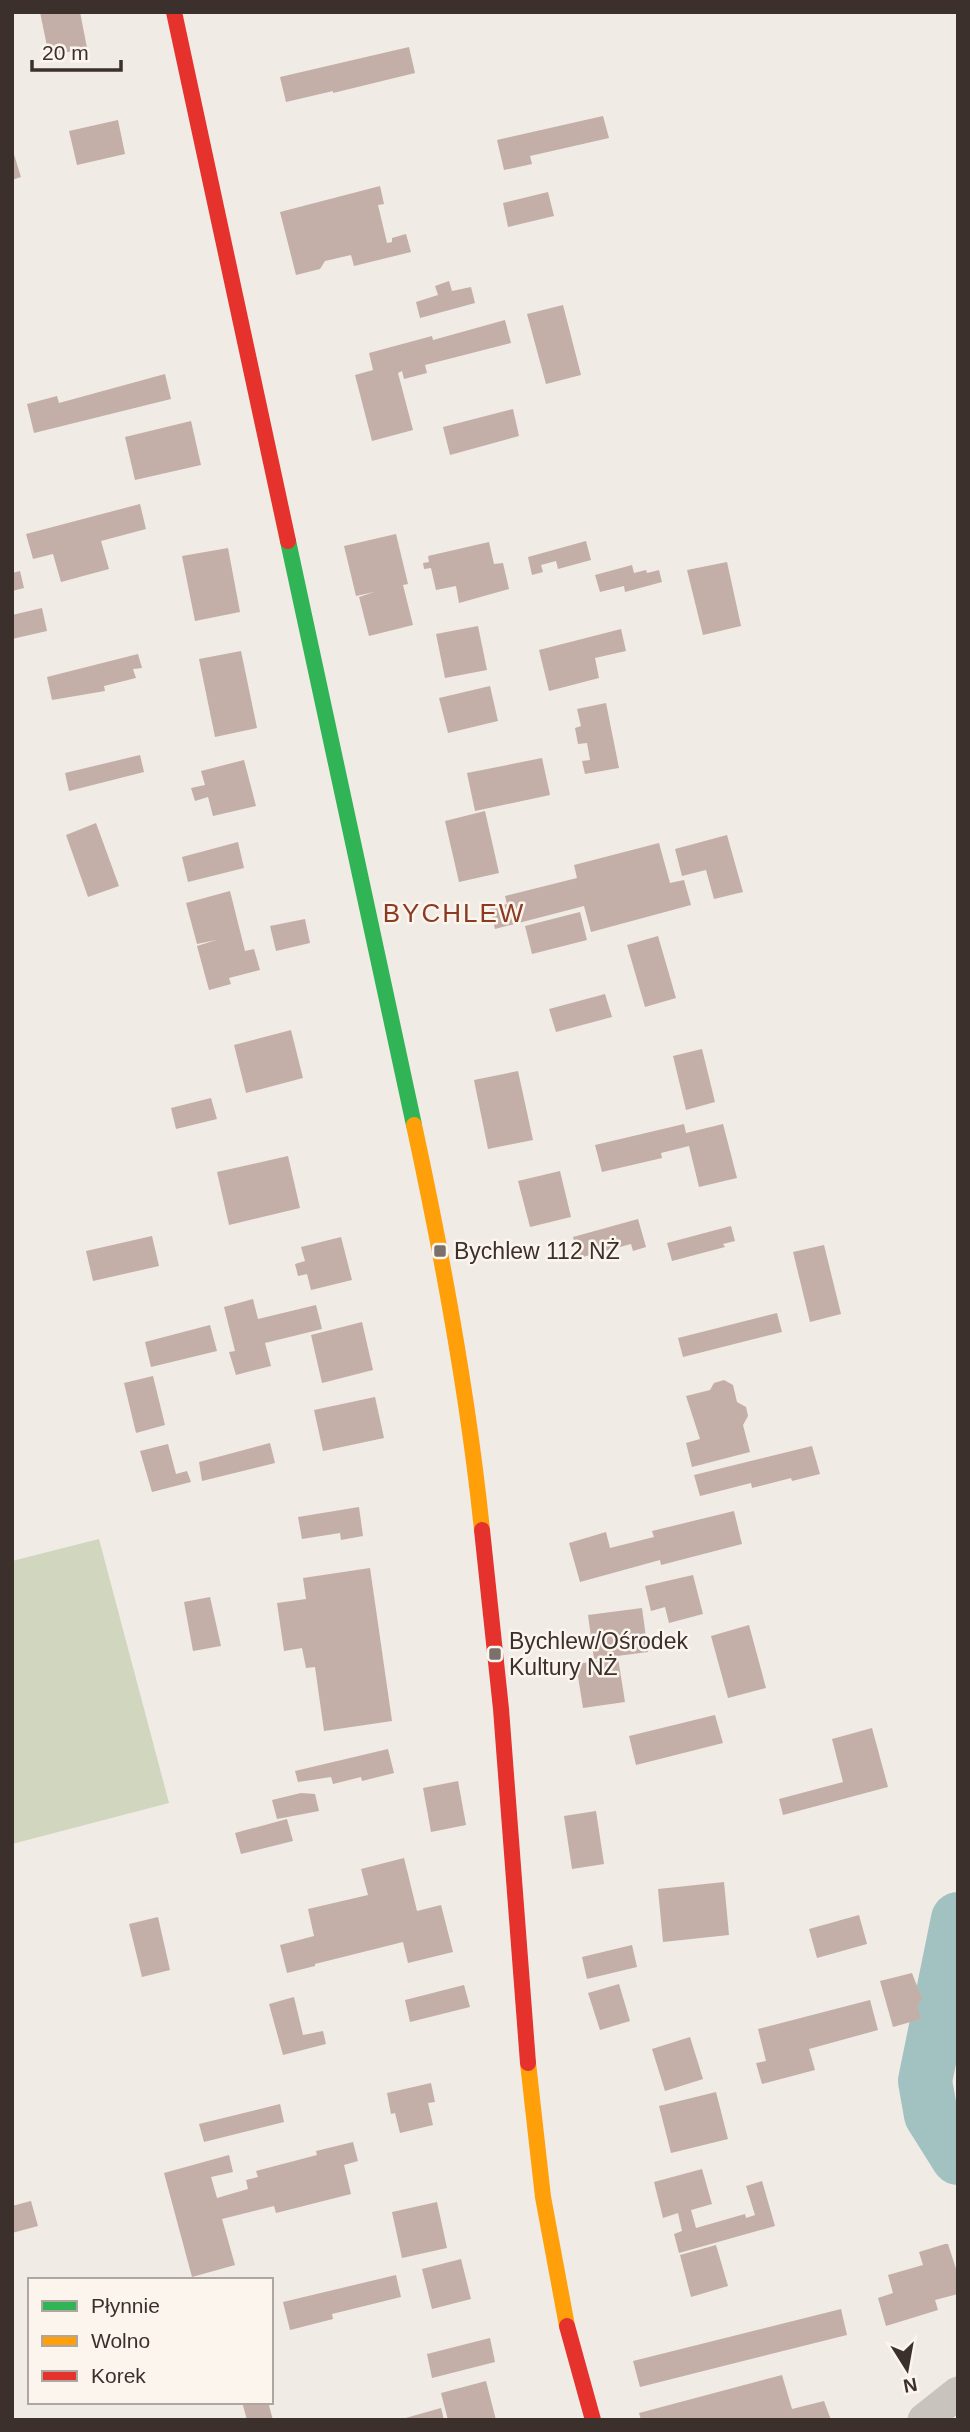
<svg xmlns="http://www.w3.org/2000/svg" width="970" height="2432" viewBox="0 0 970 2432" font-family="Arial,sans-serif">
<rect width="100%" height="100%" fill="#f0ebe5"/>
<!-- green -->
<path fill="#d1d6bf" d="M99,1539L169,1803L12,1844V1561Z"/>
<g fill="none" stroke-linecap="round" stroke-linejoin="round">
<!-- river -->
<path stroke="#a1c2c1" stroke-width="54" d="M958,1919L925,2081L931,2115L958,2158"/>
</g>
<!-- building -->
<g fill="#c3afa7">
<path d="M40,12H80L87,48L49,56Z"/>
<path d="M409,47L415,73L333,93V91L286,102L280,77Z"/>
<path d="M603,116L609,138L530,156L532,164L504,170L497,140Z"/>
<path d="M118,120L125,154L77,165L69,131Z"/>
<path d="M12,148L21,177L12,180Z"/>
<path d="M380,186L384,204L378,205L387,243L392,242V238L406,234L411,252L354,266L351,255L325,261L320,269L296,275L280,212Z"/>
<path d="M548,192L554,216L508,227L503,203Z"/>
<path d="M449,281L452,291L471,287L475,303L420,318L416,302L438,295L435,286Z"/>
<path d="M563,305L581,375L546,384L527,314Z"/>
<path d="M505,320L511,343L425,365L427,373L404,379L402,371L398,373L413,430L372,441L355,375L373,370L369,353L432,336L433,340Z"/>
<path d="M165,374L171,399L34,433L27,404L57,396L59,403Z"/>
<path d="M513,409L519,436L450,455L443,427Z"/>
<path d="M191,421L201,465L135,480L125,437Z"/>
<path d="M140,504L146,529L101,541L109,569L61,582L53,554L33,559L26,534Z"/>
<path d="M396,534L408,584L403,585L413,625L369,636L359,597L374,592L356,596L344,546Z"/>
<path d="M586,541L591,560L558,569L556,561L541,565L543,572L532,575L528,557Z"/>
<path d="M489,542L494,564L503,563L509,589L459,603L456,586L436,590L431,568L424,569L423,563L429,562L428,556Z"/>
<path d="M228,548L240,612L195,621L182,556Z"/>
<path d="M727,562L741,626L703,635L687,570Z"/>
<path d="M632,565L634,573L646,570L647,573L659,570L662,582L625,592L624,586L600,592L595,575Z"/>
<path d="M20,571L24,588L12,591V573Z"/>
<path d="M42,608L47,631L12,639V615Z"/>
<path d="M478,626L487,670L445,678L436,634Z"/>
<path d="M621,629L626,651L595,658L599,678L549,691L539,650Z"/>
<path d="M241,651L257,728L215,737L199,659Z"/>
<path d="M138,654L142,668L133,669L136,678L104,686L105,691L52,700L47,677Z"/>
<path d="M490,686L498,721L448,733L439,698Z"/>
<path d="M606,703L619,768L585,774L582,761L590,760L587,743L578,744L575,728L581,726L577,709Z"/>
<path d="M140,755L144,772L69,791L65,773Z"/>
<path d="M542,758L550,795L475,811L467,773Z"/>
<path d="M244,760L256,806L213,816L208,797L195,801L191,788L205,785L201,771Z"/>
<path d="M485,811L499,873L459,882L445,821Z"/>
<path d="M96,823L119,886L88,897L66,835Z"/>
<path d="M727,835L743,892L714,899L706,870L682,876L675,849Z"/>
<path d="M238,842L244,868L188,882L182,857Z"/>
<path d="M659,843L670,883L684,880L691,905L591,932L584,906L495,929L490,908L507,904L505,896L577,878L574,865Z"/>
<path d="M230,891L245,951L254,949L260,970L229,978L231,984L209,990L197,946L216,940L197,944L186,903Z"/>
<path d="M580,912L587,940L532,954L525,926Z"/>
<path d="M305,919L310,943L276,951L270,926Z"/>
<path d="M658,936L676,998L645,1007L627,945Z"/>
<path d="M605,994L612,1017L556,1032L549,1009Z"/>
<path d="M291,1030L303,1078L246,1093L234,1045Z"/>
<path d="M702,1049L715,1102L686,1110L673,1056Z"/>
<path d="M518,1071L533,1140L488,1149L474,1080Z"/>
<path d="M211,1098L217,1119L176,1129L171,1108Z"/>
<path d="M684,1124L686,1133L723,1124L737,1178L699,1187L689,1146L661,1153L662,1158L602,1172L595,1145Z"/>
<path d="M288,1156L300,1208L229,1225L217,1172Z"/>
<path d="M560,1171L571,1217L530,1227L518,1181Z"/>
<path d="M638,1219L646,1247L633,1251L631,1244L579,1258L573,1237Z"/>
<path d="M731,1226L735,1241L723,1244L725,1247L672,1261L667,1243Z"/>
<path d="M152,1236L159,1266L93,1281L86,1251Z"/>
<path d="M341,1237L352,1280L311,1290L307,1274L298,1276L295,1264L305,1261L301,1247Z"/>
<path d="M824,1245L841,1314L810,1322L793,1252Z"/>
<path d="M253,1299L258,1319L316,1305L322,1329L265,1343L271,1366L236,1375L229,1352L235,1351L224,1307Z"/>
<path d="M777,1313L782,1332L683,1357L678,1338Z"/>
<path d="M362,1322L373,1370L322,1383L311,1335Z"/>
<path d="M210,1325L217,1351L151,1367L145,1342Z"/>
<path d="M153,1376L165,1425L136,1433L124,1383Z"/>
<path d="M724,1380L733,1385L737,1402L746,1407L748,1416L743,1425L750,1452L692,1467L686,1443L700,1439L686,1396L710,1390L714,1383Z"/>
<path d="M375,1397L384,1438L323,1451L314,1410Z"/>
<path d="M270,1443L275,1463L202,1481L199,1462Z"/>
<path d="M168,1444L176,1474L187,1471L191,1482L152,1492L140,1451Z"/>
<path d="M812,1446L820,1474L792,1481L791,1478L752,1488L751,1483L700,1496L694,1475Z"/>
<path d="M359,1507L363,1536L341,1540L340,1533L302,1539L298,1517Z"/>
<path d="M734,1511L742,1544L661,1565L660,1560L580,1582L569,1543L606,1532L610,1548L654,1537L652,1531Z"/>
<path d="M370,1568L392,1721L324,1731L315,1667L306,1668L302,1648L284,1651L277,1603L306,1599L303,1578Z"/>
<path d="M693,1575L703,1614L669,1623L665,1607L651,1611L645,1586Z"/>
<path d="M210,1597L221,1646L193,1651L184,1602Z"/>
<path d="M642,1608L648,1652L594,1659L588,1615Z"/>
<path d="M749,1625L766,1688L728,1698L711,1636Z"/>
<path d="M618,1658L625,1702L583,1708L576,1664Z"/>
<path d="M715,1715L723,1743L636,1765L629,1736Z"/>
<path d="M872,1728L888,1787L783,1815L779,1799L843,1782L832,1739Z"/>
<path d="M388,1749L394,1773L362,1781L361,1777L333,1784L331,1777L298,1782L295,1771Z"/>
<path d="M458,1781L466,1825L431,1832L423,1788Z"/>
<path d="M301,1793L315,1794L319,1811L277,1819L272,1800Z"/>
<path d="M596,1811L604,1864L572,1869L564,1816Z"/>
<path d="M287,1819L293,1841L241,1854L235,1833Z"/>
<path d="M404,1858L417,1911L441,1905L453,1952L408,1963L403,1942L315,1964V1966L287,1973L280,1945L314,1936L308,1909L368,1895L361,1869Z"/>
<path d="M724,1882L729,1935L663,1942L658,1889Z"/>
<path d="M859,1915L867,1944L817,1958L809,1929Z"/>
<path d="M158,1917L170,1970L142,1977L129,1924Z"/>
<path d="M632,1945L637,1967L587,1979L582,1957Z"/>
<path d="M912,1973L922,1999L917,2005L921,2019L893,2027L880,1981Z"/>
<path d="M619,1984L630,2021L600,2030L588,1993Z"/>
<path d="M464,1985L470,2007L410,2022L405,2000Z"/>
<path d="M294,1997L303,2035L323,2031L326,2044L283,2055L269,2004Z"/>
<path d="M870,2000L878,2030L809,2049L815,2070L762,2084L756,2063L766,2061L758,2029Z"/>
<path d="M690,2037L703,2079L665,2091L652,2049Z"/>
<path d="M431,2083L435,2102L428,2103L433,2125L400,2133L395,2113L391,2114L387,2093Z"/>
<path d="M716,2092L728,2139L671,2153L659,2106Z"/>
<path d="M280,2104L284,2122L204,2142L199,2124Z"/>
<path d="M353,2142L358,2161L344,2165L351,2194L276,2213L274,2206L222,2219L235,2265L192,2277L164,2173L229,2155L233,2172L211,2177L217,2198L248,2189L246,2180L258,2177L256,2171L317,2155L316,2151Z"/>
<path d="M702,2169L712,2204L691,2210L696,2228L745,2214L746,2218L755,2215L746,2186L762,2181L775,2226L679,2253L674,2234L682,2231L678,2213L663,2218L654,2182Z"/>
<path d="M31,2201L38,2226L12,2233V2206Z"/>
<path d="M437,2202L447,2248L402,2258L392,2212Z"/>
<path d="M945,2244H948L958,2275V2294L935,2300L938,2310L886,2326L878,2298L893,2293L888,2275L923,2265L919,2252Z"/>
<path d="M716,2245L728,2286L691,2297L680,2255Z"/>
<path d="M461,2259L471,2299L432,2309L422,2269Z"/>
<path d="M396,2275L401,2297L332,2314L333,2319L290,2330L283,2302Z"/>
<path d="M841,2309L847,2335L640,2387L633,2361Z"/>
<path d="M490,2338L495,2362L432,2378L427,2354Z"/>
<path d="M782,2375L792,2409L824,2401L831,2420H641L639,2413Z"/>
<path d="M486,2381L496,2420H448L441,2393Z"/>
<path d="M242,2402H268L273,2420H247Z"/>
<path d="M441,2408L444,2420H402V2419Z"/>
</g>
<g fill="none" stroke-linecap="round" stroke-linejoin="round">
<!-- street -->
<path stroke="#c9c3be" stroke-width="33" d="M924,2420L958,2393"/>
<!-- fast -->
<path stroke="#30b455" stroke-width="16" d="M288,541L414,1125"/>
<!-- slow -->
<g stroke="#ff9f0a" stroke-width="16">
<path d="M414,1125C443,1259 468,1394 482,1530"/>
<path d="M528,2063L543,2197L567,2326"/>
</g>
<!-- jam -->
<g stroke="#e5322d" stroke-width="16">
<path d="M174,12L288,541"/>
<path d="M482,1530L501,1709L528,2063"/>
<path d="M567,2326L593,2420"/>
</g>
</g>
<!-- markers -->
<g fill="#7a716c" stroke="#fbf5ee" stroke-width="2.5">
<rect x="433" y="1244" width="14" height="14" rx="3.5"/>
<rect x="488" y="1647" width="14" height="14" rx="3.5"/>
</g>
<g text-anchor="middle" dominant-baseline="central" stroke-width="5" stroke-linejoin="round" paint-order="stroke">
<!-- poi labels -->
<g font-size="23" fill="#3b302b" stroke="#fbf5ee" text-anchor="start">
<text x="454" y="1251">Bychlew 112 NŻ</text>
<text x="509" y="1641">Bychlew/Ośrodek<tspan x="509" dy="26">Kultury NŻ</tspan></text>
</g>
<!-- quarter labels -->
<g font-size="26" letter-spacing="2" fill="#8c3b22" stroke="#fbf5ee">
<text x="454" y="913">BYCHLEW</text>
</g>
</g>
<!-- border -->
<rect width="970" height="2432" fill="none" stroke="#3b302b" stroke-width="28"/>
<!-- legend -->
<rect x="28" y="2278" width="245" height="126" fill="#fbf5ee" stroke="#aea6a0" stroke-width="2"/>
<rect x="42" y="2301" width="35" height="10" fill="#30b455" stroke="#aea6a0" stroke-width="2"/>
<text x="91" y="2313" font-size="21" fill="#3b302b">Płynnie</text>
<rect x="42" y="2336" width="35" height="10" fill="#ff9f0a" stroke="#aea6a0" stroke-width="2"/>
<text x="91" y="2348" font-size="21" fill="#3b302b">Wolno</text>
<rect x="42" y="2371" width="35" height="10" fill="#e5322d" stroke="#aea6a0" stroke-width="2"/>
<text x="91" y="2383" font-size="21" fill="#3b302b">Korek</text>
<!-- north arrow -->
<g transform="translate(907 2369) rotate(169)" stroke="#fbf5ee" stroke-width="5" paint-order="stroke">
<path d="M0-5L12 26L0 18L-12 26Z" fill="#3b302b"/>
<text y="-10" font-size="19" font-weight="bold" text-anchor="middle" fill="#3b302b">N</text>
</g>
<!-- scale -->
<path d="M32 60v10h89v-10" fill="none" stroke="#3b302b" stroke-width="3.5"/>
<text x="42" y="60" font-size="21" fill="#3b302b" stroke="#fbf5ee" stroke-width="5" paint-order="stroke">20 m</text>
</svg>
